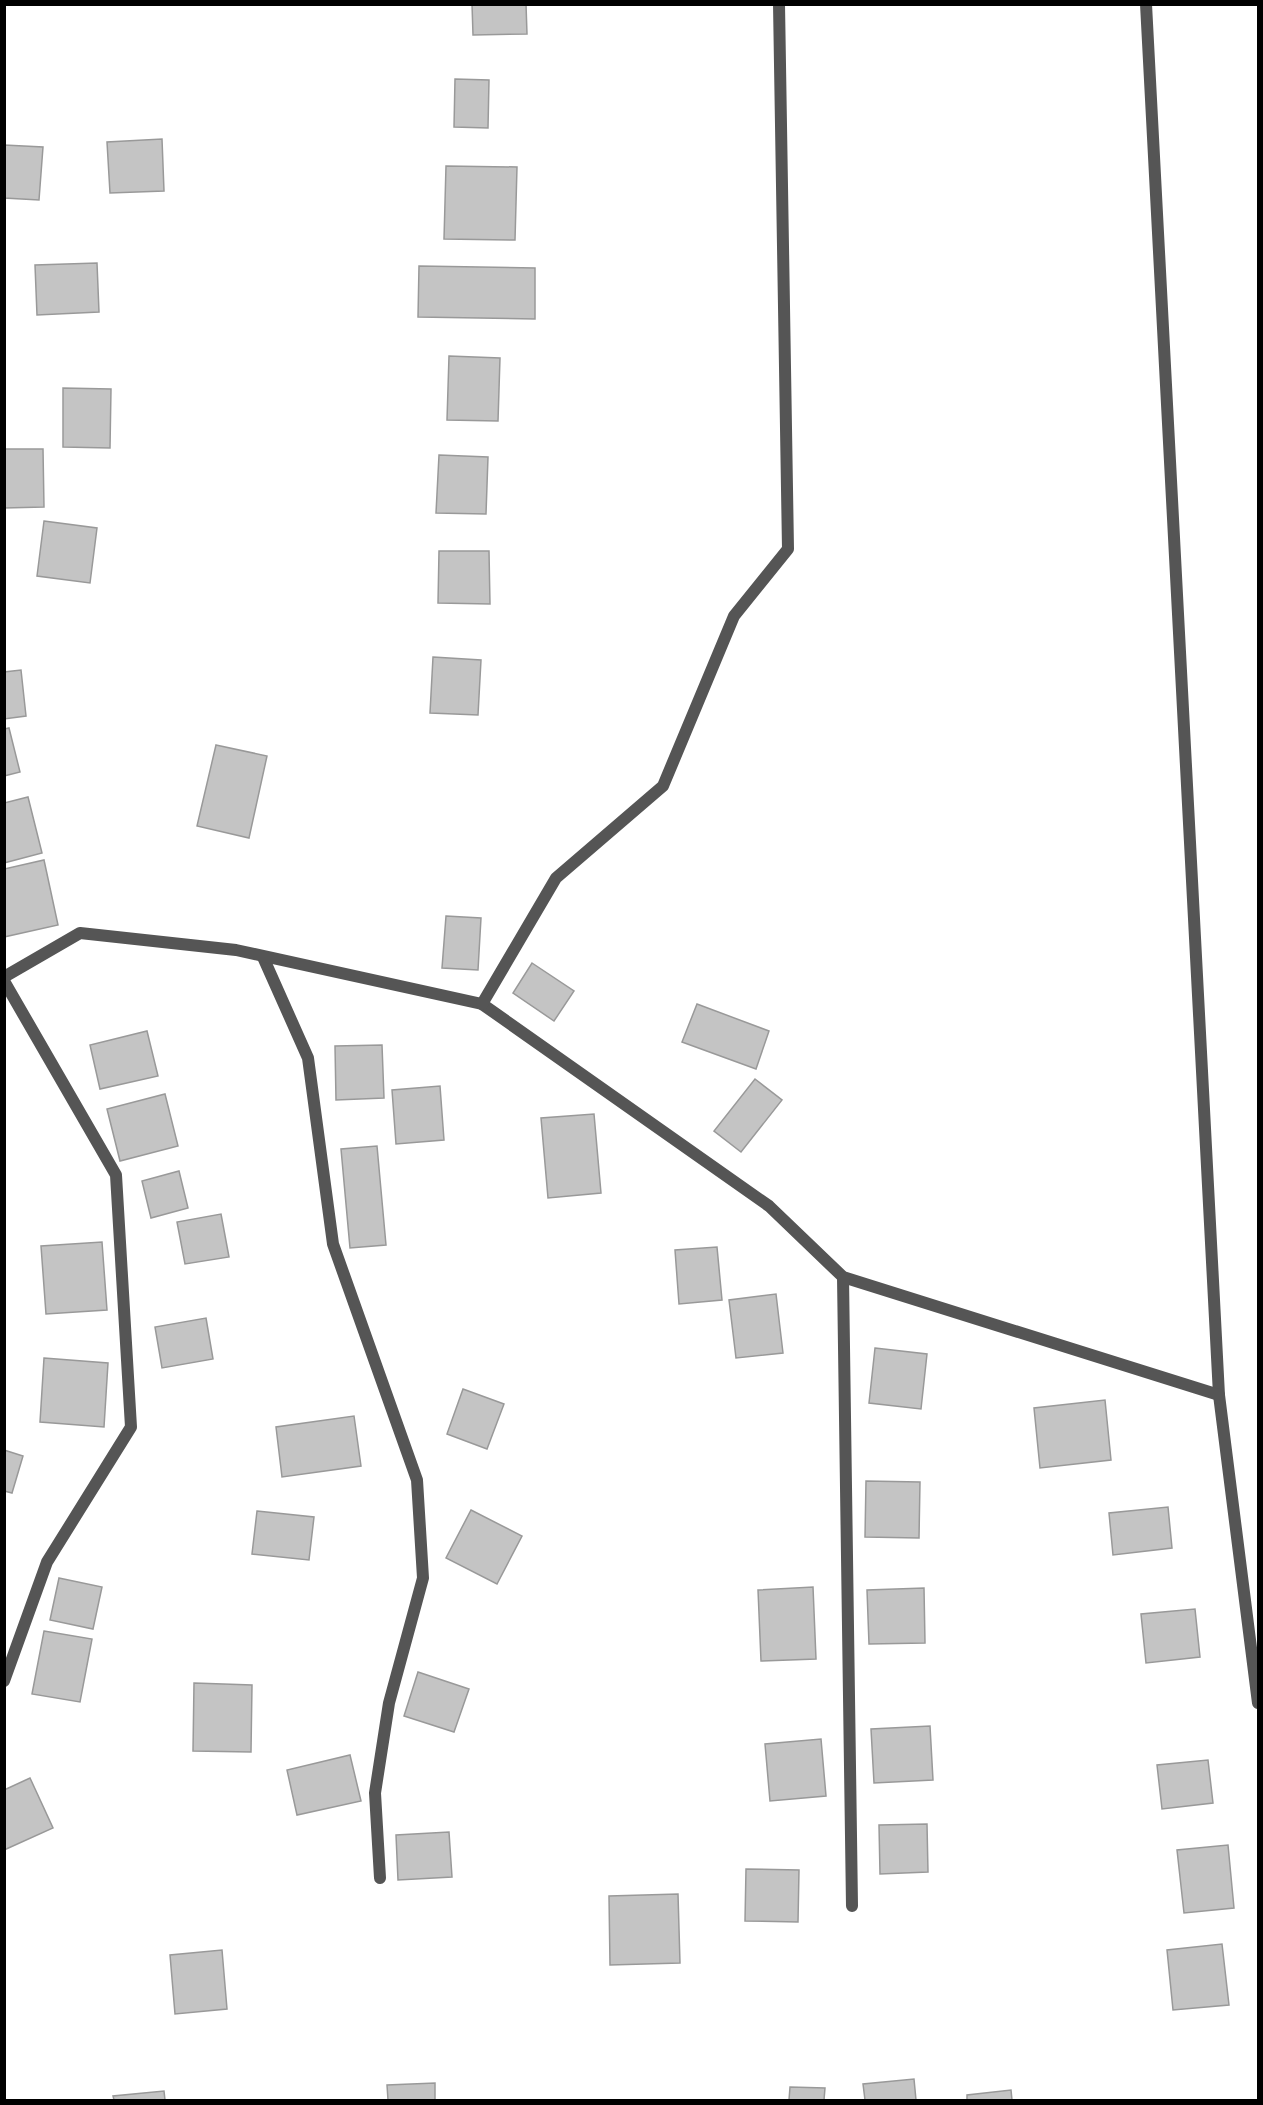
<svg xmlns="http://www.w3.org/2000/svg" width="1263" height="2105" viewBox="0 0 1263 2105" font-family="Manrope,sans-serif">
<rect width="100%" height="100%" fill="#fff"/>
<!-- building -->
<g fill="#c4c4c4" stroke="#999" stroke-width="1.5">
<path d="M472,4H526L527,34L473,35Z"/>
<path d="M455,79L489,80L488,128L454,127Z"/>
<path d="M162,139L164,191L110,193L107,142Z"/>
<path d="M4,145L43,147L39,200L4,198Z"/>
<path d="M446,166L517,167L515,240L444,239Z"/>
<path d="M97,263L99,312L37,315L35,265Z"/>
<path d="M419,266L535,268V319L418,317Z"/>
<path d="M449,356L500,358L498,421L447,420Z"/>
<path d="M63,388L111,389L110,448L63,447Z"/>
<path d="M4,449H43L44,507L4,508Z"/>
<path d="M439,455L488,457L486,514L436,513Z"/>
<path d="M44,521L97,528L90,583L37,576Z"/>
<path d="M439,551H489L490,604L438,603Z"/>
<path d="M433,657L481,660L478,715L430,713Z"/>
<path d="M21,670L26,716L4,719V672Z"/>
<path d="M9,728L20,772L4,776V729Z"/>
<path d="M216,745L267,756L249,838L197,826Z"/>
<path d="M28,797L42,853L4,863V803Z"/>
<path d="M44,860L58,925L4,937V869Z"/>
<path d="M446,916L481,918L478,970L442,968Z"/>
<path d="M532,963L574,991L554,1021L513,993Z"/>
<path d="M697,1004L769,1031L756,1069L682,1042Z"/>
<path d="M147,1031L158,1076L100,1089L90,1045Z"/>
<path d="M382,1045L384,1098L336,1100L335,1046Z"/>
<path d="M755,1079L782,1100L741,1152L714,1131Z"/>
<path d="M440,1086L444,1140L396,1144L392,1090Z"/>
<path d="M165,1094L178,1146L120,1161L107,1109Z"/>
<path d="M594,1114L601,1193L548,1198L541,1118Z"/>
<path d="M377,1146L386,1245L350,1248L341,1149Z"/>
<path d="M179,1171L188,1208L151,1218L142,1181Z"/>
<path d="M221,1214L229,1257L185,1264L177,1222Z"/>
<path d="M102,1242L107,1310L46,1314L41,1246Z"/>
<path d="M717,1247L722,1300L679,1304L675,1250Z"/>
<path d="M776,1294L783,1353L736,1358L729,1300Z"/>
<path d="M206,1318L213,1359L162,1368L155,1327Z"/>
<path d="M875,1348L927,1354L921,1409L869,1403Z"/>
<path d="M44,1358L108,1363L104,1427L40,1422Z"/>
<path d="M463,1389L504,1404L487,1449L447,1434Z"/>
<path d="M1105,1400L1111,1460L1040,1468L1034,1408Z"/>
<path d="M354,1416L361,1466L282,1477L276,1427Z"/>
<path d="M4,1450L23,1456L12,1493L4,1491Z"/>
<path d="M866,1481L920,1482L919,1538L865,1537Z"/>
<path d="M1168,1507L1172,1548L1113,1555L1109,1513Z"/>
<path d="M471,1510L522,1536L497,1584L446,1558Z"/>
<path d="M257,1511L314,1517L309,1560L252,1554Z"/>
<path d="M59,1578L102,1587L93,1629L50,1620Z"/>
<path d="M813,1587L816,1659L761,1661L758,1590Z"/>
<path d="M924,1588L925,1643L869,1644L867,1590Z"/>
<path d="M1195,1609L1200,1657L1146,1663L1141,1614Z"/>
<path d="M44,1631L92,1639L80,1702L32,1694Z"/>
<path d="M418,1672L469,1689L454,1732L404,1716Z"/>
<path d="M194,1683L252,1685L251,1752L193,1751Z"/>
<path d="M930,1726L933,1780L874,1783L871,1729Z"/>
<path d="M821,1739L826,1796L770,1801L765,1744Z"/>
<path d="M350,1755L361,1801L297,1815L287,1770Z"/>
<path d="M1208,1760L1213,1803L1162,1809L1157,1765Z"/>
<path d="M30,1778L53,1828L4,1850V1790Z"/>
<path d="M927,1824L928,1872L880,1874L879,1825Z"/>
<path d="M449,1832L452,1877L398,1880L396,1835Z"/>
<path d="M1228,1845L1234,1908L1184,1913L1177,1850Z"/>
<path d="M746,1869L799,1870L798,1922L745,1921Z"/>
<path d="M678,1894L680,1963L610,1965L609,1896Z"/>
<path d="M1222,1944L1229,2005L1173,2010L1167,1950Z"/>
<path d="M222,1950L227,2009L175,2014L170,1955Z"/>
<path d="M914,2079L916,2100H865L863,2084Z"/>
<path d="M435,2083V2100H388L387,2085Z"/>
<path d="M790,2087L825,2088L824,2100H789Z"/>
<path d="M1011,2090L1012,2100H967V2095Z"/>
<path d="M164,2091L165,2100H114L113,2096Z"/>
</g>
<g fill="none" stroke-linecap="round" stroke-linejoin="round">
<!-- street -->
<g stroke="#555" stroke-width="12">
<path d="M1146,4L1219,1395L1258,1703"/>
<path d="M263,957L308,1058L333,1244L417,1480L423,1578L389,1703L375,1793L380,1878"/>
<path d="M4,977L80,933L236,950L482,1004L769,1206L843,1277L1219,1395"/>
<path d="M4,981L116,1175L131,1427L47,1562L4,1681"/>
<path d="M482,1004L556,878L663,786L734,616L788,549L779,4"/>
<path d="M843,1277L852,1906"/>
</g>
</g>
<!-- border -->
<rect width="1263" height="2105" fill="none" stroke="#000000" stroke-width="12"/>
</svg>
